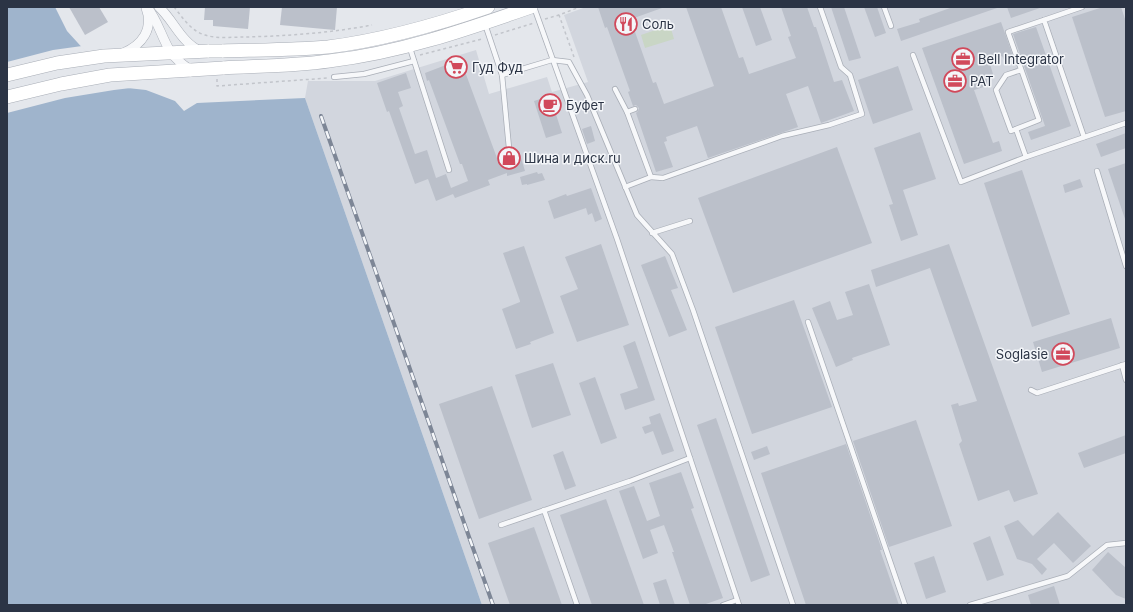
<svg xmlns="http://www.w3.org/2000/svg" width="1133" height="612" viewBox="0 0 1133 612" font-family="Inter,sans-serif">
<rect width="100%" height="100%" fill="#e4e7ec"/>
<!-- built -->
<path fill="#d2d6de" d="M586,7H1124L1126,14V605H482L305,98L308,81H375L476,50L489,94L547,77L552,92L588,82L564,15Z"/>
<!-- green -->
<path fill="#c9d6c5" d="M670,25L674,39L645,48L641,35Z"/>
<!-- water -->
<path fill="#9fb4cc" d="M7,7H55L67,31L118,87L146,90L175,101L184,111L197,103L305,98L482,605H7Z"/>
<!-- pier -->
<path fill="#e4e7ec" d="M82,46L119,85L139,87L114,90L65,98L7,113V62L53,50Z"/>
<!-- building -->
<g fill="#bbc0ca">
<path d="M69,7H99L108,22L85,35Z"/>
<path d="M205,7H250L248,29L213,26V20H204Z"/>
<path d="M282,7H337L335,30L280,25Z"/>
<path d="M598,7H662V8L634,18L637,28L634,29L653,83L656,82L664,104L714,86L686,7H721L739,58L743,57L749,74L796,58L788,37L791,36L781,7H807L814,27H816L834,82L842,80L854,111L821,123L808,86L786,94L798,127L708,158L697,126L666,137L667,141L664,142L673,167L656,172L636,113L638,111L639,108L636,105L633,106L628,92L630,91L607,27L605,28Z"/>
<path d="M742,7H760L772,40L756,46Z"/>
<path d="M831,7H844L861,58L849,61Z"/>
<path d="M864,7H877L886,33L875,37Z"/>
<path d="M953,7H997V8L901,41L897,29L920,22L919,19Z"/>
<path d="M1007,7H1040V8L1011,18Z"/>
<path d="M1103,7H1121L1126,22V111L1105,117L1072,17Z"/>
<path d="M1001,22L1014,59L1005,62L1002,56L989,61L993,74L987,86L974,90L993,143L999,141L1002,151L964,164L922,48Z"/>
<path d="M1036,27L1071,126L1031,140L1028,132L1045,126L1013,34Z"/>
<path d="M459,60L462,68L464,69L497,158L519,151L525,171L507,176V173L488,180L490,185L455,198L453,194L436,201L428,179L415,184L389,111L387,112L377,83L406,73L411,88L398,92L403,106L399,108L415,154L427,150L436,178L446,174L451,188L468,181L462,164H460L429,80L427,81L425,73Z"/>
<path d="M898,66L913,110L873,124L858,80Z"/>
<path d="M550,96L562,133L546,138L534,101Z"/>
<path d="M591,126L595,141L587,144L582,129Z"/>
<path d="M920,132L936,179L903,190L918,235L901,241L889,205L893,204L874,148Z"/>
<path d="M1126,133V148L1101,157L1096,144Z"/>
<path d="M837,147L872,243L733,293L698,198Z"/>
<path d="M1126,163V218L1125,219L1108,169Z"/>
<path d="M1022,170L1070,314L1032,327L984,183Z"/>
<path d="M537,172L538,174L542,173L545,180L527,185V184L522,185L520,177Z"/>
<path d="M1080,179L1083,187L1065,193L1063,185Z"/>
<path d="M591,188L602,219L595,222L592,213L588,215L586,208L554,219L548,201L566,194L567,196Z"/>
<path d="M601,244L629,325L577,342L560,296L578,289L565,257Z"/>
<path d="M949,244L1038,494L1014,502L1009,490L978,501L959,444L962,441L951,405L958,403L959,406L977,401L930,268L876,287L871,270Z"/>
<path d="M524,246L554,333L530,342L531,344L516,349L502,309L520,302V301L503,253Z"/>
<path d="M665,256L678,288L671,290L687,330L669,337L641,265Z"/>
<path d="M869,284L890,345L852,358L853,360L836,367L812,308L830,301L837,320L853,315L845,292Z"/>
<path d="M794,300L832,407L752,434L715,327Z"/>
<path d="M1111,318L1120,348L1042,372L1033,342Z"/>
<path d="M635,341L655,400L625,410L620,394L638,388L623,346Z"/>
<path d="M553,363L571,415L532,428L515,375Z"/>
<path d="M595,377L617,438L601,444L579,383Z"/>
<path d="M492,386L532,500L479,519L439,404Z"/>
<path d="M660,413L674,451L662,455L653,431L645,434L642,427L651,424L649,417Z"/>
<path d="M716,418L770,575L751,582L697,425Z"/>
<path d="M916,420L952,526L889,547L853,441Z"/>
<path d="M1126,435V453L1084,468L1078,453Z"/>
<path d="M846,444L882,550H880L899,605H806L761,473Z"/>
<path d="M767,446L770,454L754,460L751,452Z"/>
<path d="M563,451L576,486L565,490L553,455Z"/>
<path d="M681,472L694,508L691,509L723,598L703,605H690L672,552H674L664,525L650,530L658,553L643,559L619,491L634,486L647,521L660,516L649,483Z"/>
<path d="M606,499L644,605H592L560,515Z"/>
<path d="M1058,512L1091,546L1073,563L1054,543L1037,559L1047,569L1042,575L1032,564L1017,559L1004,526L1018,520L1033,536Z"/>
<path d="M534,527L562,605H510L488,543Z"/>
<path d="M990,536L1004,575L987,581L973,543Z"/>
<path d="M1108,552L1126,568V599L1116,595L1092,570Z"/>
<path d="M934,556L946,592L926,599L914,563Z"/>
<path d="M666,579L675,605H660L653,583Z"/>
<path d="M1054,586L1060,605H1031L1028,595Z"/>
</g>
<g fill="none" stroke-linecap="round" stroke-linejoin="round">
<!-- service casing -->
<g stroke="#a9aeb7" stroke-width="6">
<g id="service">
<path d="M534,7L617,239L739,605"/>
<path d="M884,7L891,26"/>
<path d="M1082,7L1044,20L1084,137"/>
<path d="M485,24L502,75L509,148"/>
<path d="M410,48L449,170"/>
<path d="M913,55L961,182L1026,157L1126,123"/>
<path d="M1021,70L1006,75L996,90L1011,131L1039,120L1008,32L1044,20"/>
<path d="M502,75L552,60L569,62L587,95L637,215L672,254L693,310L793,605"/>
<path d="M334,77L364,74L414,61"/>
<path d="M615,89L627,112L651,177L625,187"/>
<path d="M627,112L635,109"/>
<path d="M1016,129L1026,157"/>
<path d="M1097,171L1126,266"/>
<path d="M651,177L663,178L782,136L829,125L862,114L850,75L841,67L820,7"/>
<path d="M652,233L690,221"/>
<path d="M808,322L905,605"/>
<path d="M1122,365L1126,380"/>
<path d="M1031,390L1037,393L1126,364"/>
<path d="M544,510L577,605"/>
<path d="M501,525L630,481L690,458"/>
<path d="M723,605L737,600"/>
<path d="M970,605L1068,576L1107,545L1126,543"/>
</g>
</g>
<!-- minor casing -->
<g stroke="#a9aeb7" stroke-width="10">
<g id="minor">
<path d="M147,7C158,21 161,36 170,51C175,59 183,65 191,70"/>
<path d="M159,7C174,21 181,42 200,51"/>
<path d="M123,53C142,45 154,29 146,8"/>
</g>
</g>
<!-- secondary casing -->
<g stroke="#a9aeb7" stroke-width="14">
<g id="secondary">
<path d="M222,51C257,50 293,50 328,47C383,40 436,25 488,7"/>
<path d="M223,68C258,66 294,66 329,61C399,53 465,30 531,7"/>
<path d="M7,75L57,63L104,56L209,51"/>
<path d="M7,97L61,84L110,75L191,70"/>
</g>
</g>
<!-- path -->
<g stroke="#c2c5cb" stroke-width="1.5" stroke-dasharray="3 3" stroke-linecap="butt">
<path d="M174,7C183,18 191,31 205,35C217,39 232,37 245,37C287,36 330,33 372,25"/>
<path d="M545,19L559,15"/>
<path d="M495,35L534,23"/>
<path d="M420,55L482,39"/>
<path d="M574,57L559,15L577,8"/>
<path d="M217,79V86L328,78"/>
</g>
<!-- service -->
<use href="#service" stroke="#f7f8fa" stroke-width="4.5"/>
<!-- minor -->
<use href="#minor" stroke="#f7f8fa" stroke-width="9"/>
<!-- secondary -->
<use href="#secondary" stroke="#fff" stroke-width="13"/>
<!-- rail casing -->
<g stroke="#7d8696" stroke-width="4">
<path id="rail" d="M321,116L493,605"/>
</g>
<!-- rail -->
<use href="#rail" stroke="#f4f6f9" stroke-width="2.5" stroke-dasharray="8" stroke-linecap="butt"/>
<!-- secondary-bridge casing -->
<g stroke="#a9aeb7" stroke-width="14" stroke-linecap="butt">
<g id="secondary-bridge">
<path d="M209,51H222"/>
<path d="M191,70L223,68"/>
</g>
</g>
<!-- secondary-bridge -->
<use href="#secondary-bridge" stroke="#fff" stroke-width="13"/>
</g>
<!-- icons -->
<defs>
<g id="restaurant-ring" transform="scale(1.15)"><circle r="9.5" fill="#f4f6f9" stroke="#d1495b" stroke-width="1.5"/><path d="M-5-6h1v4h1v-4h1v4h1v-4h1v5L-1.5 .5V6h-2V.5L-5-1ZM5-6V6H3V1.5H1.5Q1.5-4 5-6Z" fill="#d1495b"/></g>
<g id="office-ring" transform="scale(1.15)"><circle r="9.5" fill="#f4f6f9" stroke="#d1495b" stroke-width="1.5"/><path d="M-6-3h4V-5.5h4V-3h4V5H-6ZM-1-4.5V-3h2v-1.5ZM-6 0V1H6V0Z" fill="#d1495b"/></g>
<g id="supermarket-ring" transform="scale(1.15)"><circle r="9.5" fill="#f4f6f9" stroke="#d1495b" stroke-width="1.5"/><path d="M-6-5.5h2.5l.6 2H6L4.5 2H-2.5L-4.4-4H-6ZM-1.5 3.2a1.3 1.3 0 1 0 .1 0ZM3 3.2a1.3 1.3 0 1 0 .1 0Z" fill="#d1495b"/></g>
<g id="cafe-ring" transform="scale(1.15)"><circle r="9.5" fill="#f4f6f9" stroke="#d1495b" stroke-width="1.5"/><path d="M-5.5-4.5H6V0H3Q3 3.5 0 3.5H-2.5Q-5.5 3.5-5.5 0ZM3-3.2v2h1.7v-2ZM-6 4.5H4V6H-6Z" fill="#d1495b"/></g>
<g id="shop-ring" transform="scale(1.15)"><circle r="9.5" fill="#f4f6f9" stroke="#d1495b" stroke-width="1.5"/><path d="M-5-2.5h2.3a2.7 3.5 0 0 1 5.4 0H5L5.5 6h-11ZM-1.5-2.5h3a1.5 2.3 0 0 0-3 0Z" fill="#d1495b"/></g>
</defs>
<g fill-rule="evenodd">
<use href="#restaurant-ring" x="626" y="24"/>
<use href="#office-ring" x="963" y="59"/>
<use href="#supermarket-ring" x="456" y="67"/>
<use href="#office-ring" x="955" y="81"/>
<use href="#cafe-ring" x="550" y="105"/>
<use href="#shop-ring" x="509" y="158"/>
<use href="#office-ring" x="1063" y="354"/>
</g>
<g text-anchor="middle" dominant-baseline="central" stroke-width="3" stroke-linejoin="round" paint-order="stroke">
<!-- poi labels -->
<g font-size="13" fill="#2b3445" stroke="#f4f6f9" text-anchor="start">
<text x="642" y="24">Соль</text>
<text x="978" y="59">Bell Integrator</text>
<text x="472" y="67">Гуд Фуд</text>
<text x="970" y="81">РАТ</text>
<text x="566" y="105">Буфет</text>
<text x="524" y="158">Шина и диск.ru</text>
<text x="1048" y="354" text-anchor="end">Soglasie</text>
</g>
</g>
<!-- border -->
<rect width="1133" height="612" fill="none" stroke="#2b3445" stroke-width="16"/>
</svg>
